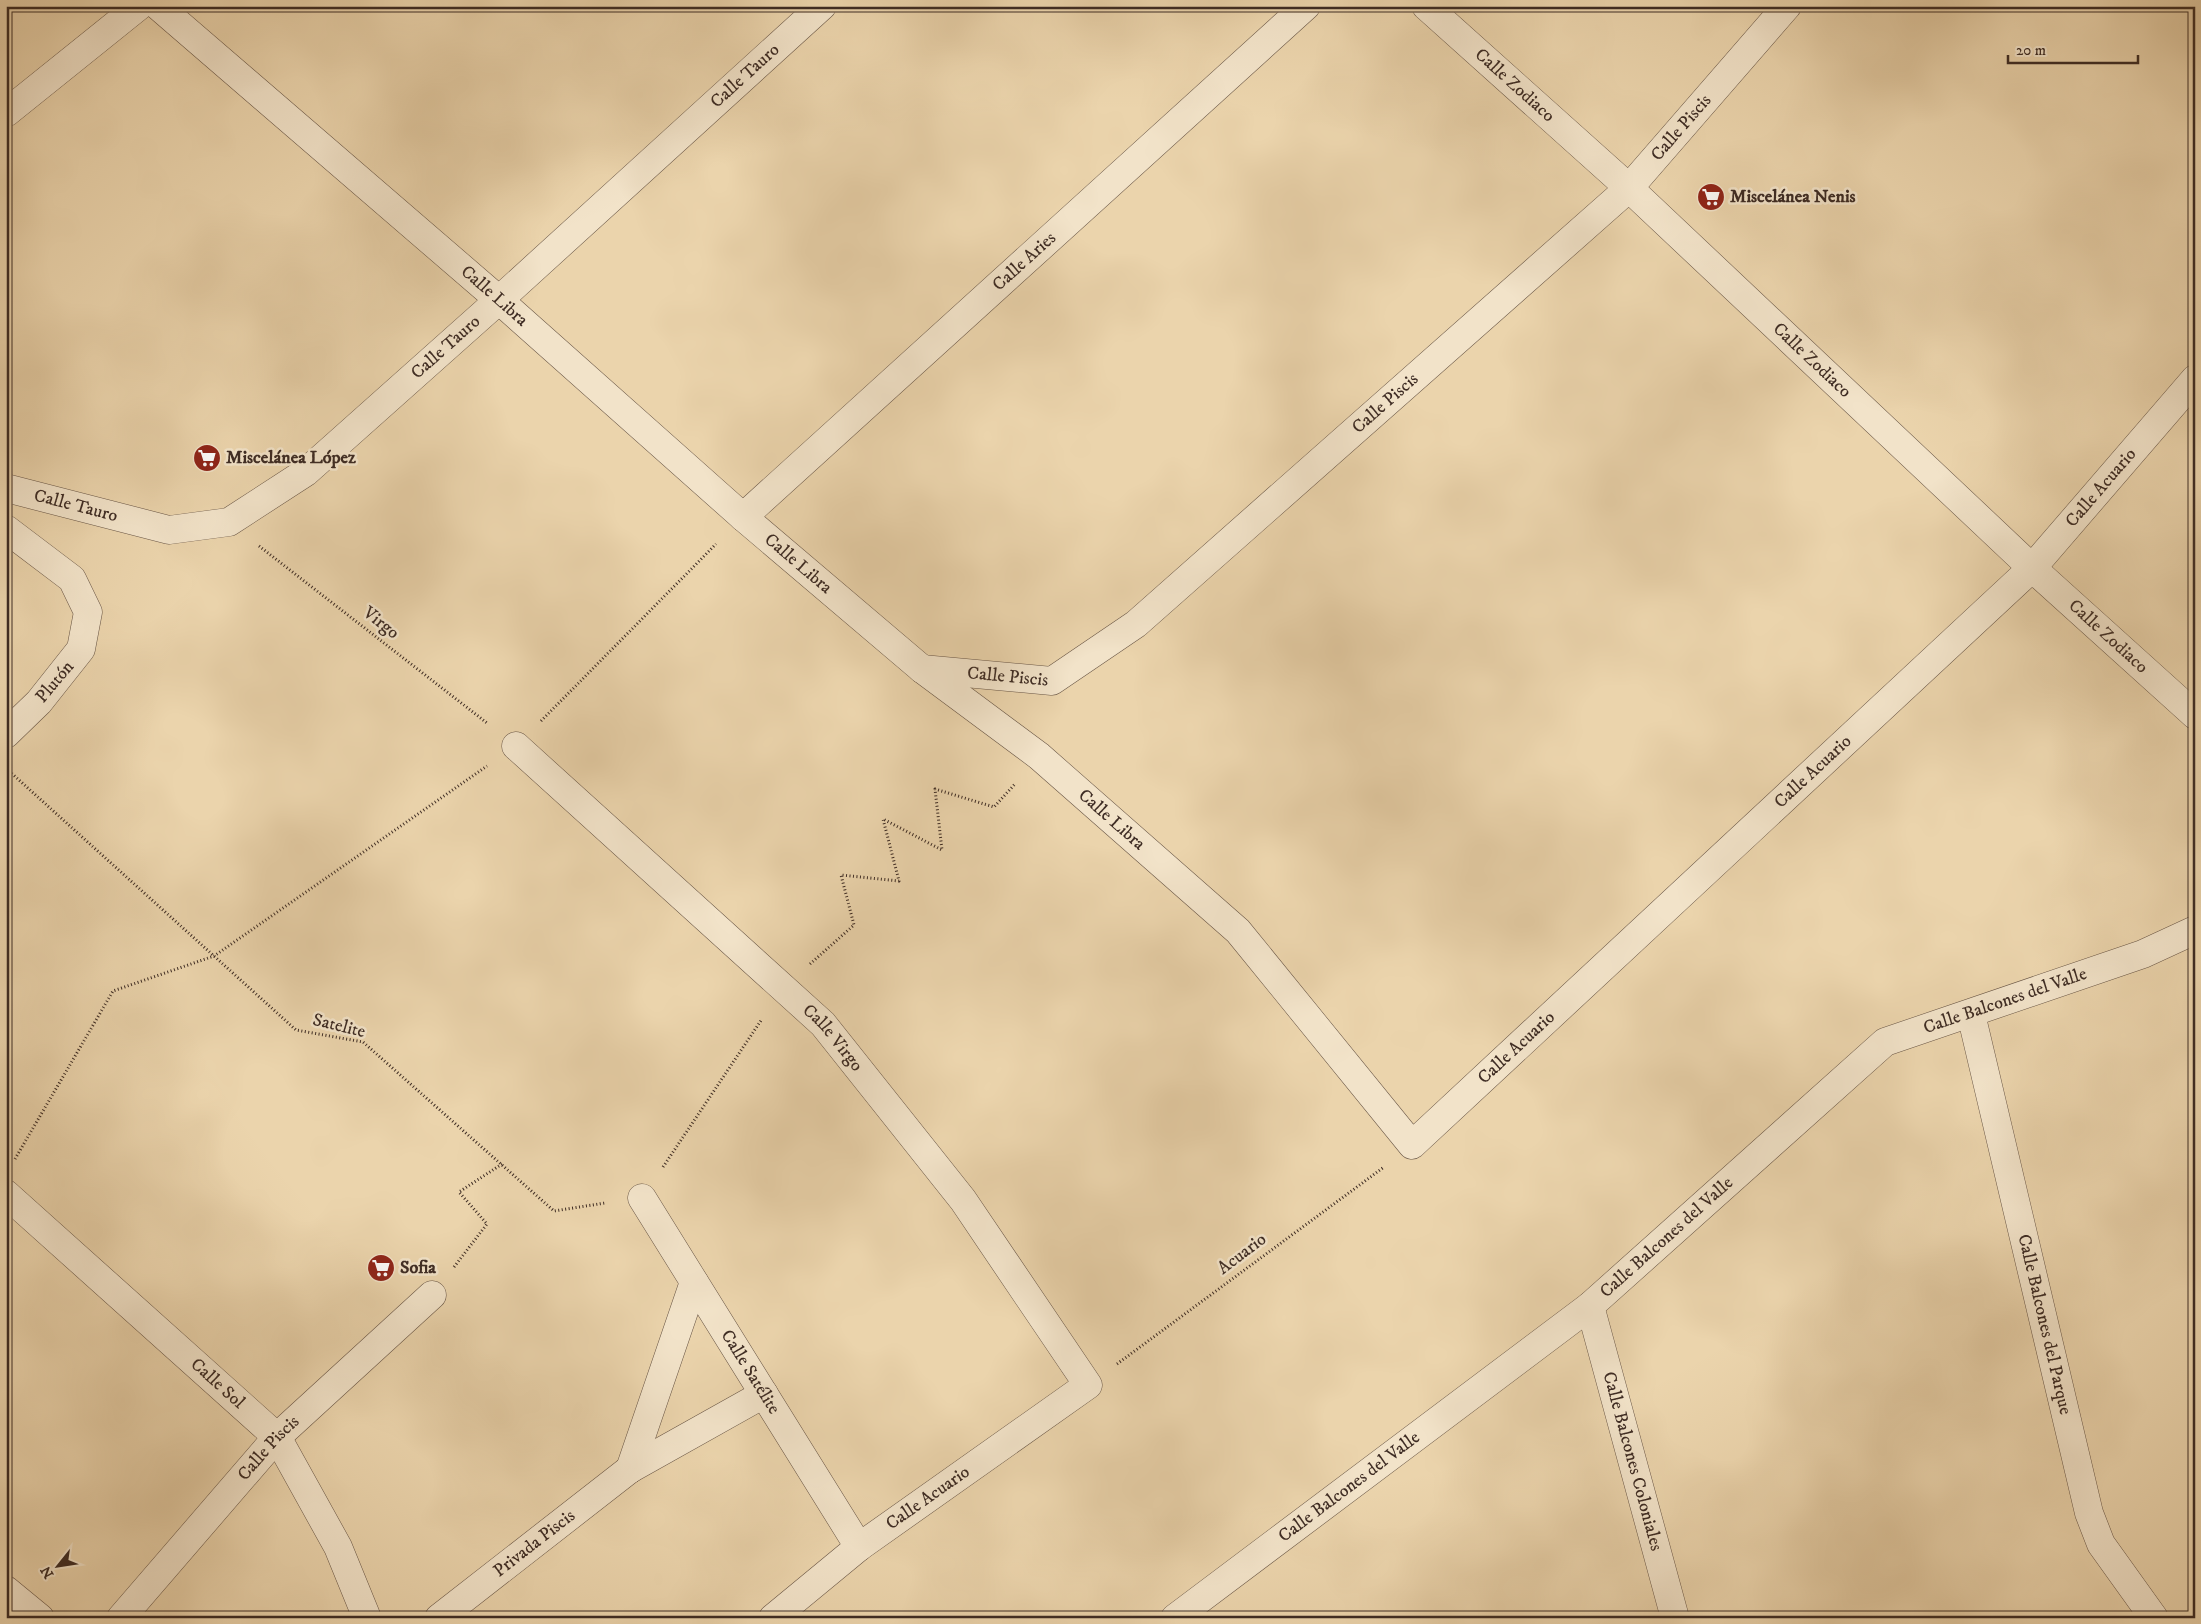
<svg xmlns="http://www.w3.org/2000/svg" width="2201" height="1624" viewBox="0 0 2201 1624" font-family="'IM FELL DW Pica',serif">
<rect width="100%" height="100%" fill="#ebd4ac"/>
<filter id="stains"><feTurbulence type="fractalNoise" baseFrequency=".004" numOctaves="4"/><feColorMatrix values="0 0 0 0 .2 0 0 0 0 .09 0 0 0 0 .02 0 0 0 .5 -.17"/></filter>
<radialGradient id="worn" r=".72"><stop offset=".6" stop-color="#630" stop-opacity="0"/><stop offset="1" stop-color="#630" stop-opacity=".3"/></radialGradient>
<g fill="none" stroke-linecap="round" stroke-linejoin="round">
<!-- pedestrian casing -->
<g stroke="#695646" stroke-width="29">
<g id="pedestrian">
<path id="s1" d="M642,1198L859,1547"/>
<path d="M630,1469L694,1282"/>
<path d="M630,1469L764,1394"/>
</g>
</g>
<!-- minor casing -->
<g stroke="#695646" stroke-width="29">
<g id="minor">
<path id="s2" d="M158,6L499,300L743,517L922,669L1039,756L1238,931L1412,1145L2032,568L2195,379"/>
<path id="s3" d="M1426,6L1629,188L2032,568L2195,715"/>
<path d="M6,113L139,6"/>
<path id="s4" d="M6,488L169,530L229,522L306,472L499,300L822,6"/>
<path id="s5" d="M743,517L1306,6"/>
<path d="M6,529L72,579L88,612L81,649L39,702L6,734"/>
<path id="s6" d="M922,669L1052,681L1136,624L1629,188L1787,6"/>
<path id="s7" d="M516,746L823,1024L963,1200L1088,1385L859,1547L773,1618"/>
<path id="s8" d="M1971,1014L2089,1513L2101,1544L2154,1618"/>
<path id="s9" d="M6,1194L277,1437L338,1547L367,1618"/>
<path id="s10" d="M1590,1306L1675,1618"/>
<path d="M6,1590L40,1618"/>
<path id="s11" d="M121,1618L277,1437L432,1295"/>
<path id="s12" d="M439,1618L630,1469"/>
<path id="s13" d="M1175,1618L1590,1306L1885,1042L2143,954L2195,930"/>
</g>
</g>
<!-- path -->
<g stroke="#3e2c24" stroke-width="3" stroke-dasharray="1 2.5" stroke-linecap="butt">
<path d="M259,546L487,723"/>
<path d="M541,721L716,544"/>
<path d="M9,771L296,1030L363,1042L554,1211L605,1203"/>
<path d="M810,964L854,925L841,875L899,881L883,819L942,850L935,789L994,807L1015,784"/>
<path d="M15,1159L113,991L214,956L487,766"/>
<path d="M663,1167L762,1019"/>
<path d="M454,1267L487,1224L459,1192L502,1164"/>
<path d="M1117,1364L1384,1167"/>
</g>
<!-- pedestrian -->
<use href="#pedestrian" stroke="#f2e3c9" stroke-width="28"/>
<!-- minor -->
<use href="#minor" stroke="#f2e3c9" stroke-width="28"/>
</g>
<!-- icons -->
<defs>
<g id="supermarket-disc" transform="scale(1.4375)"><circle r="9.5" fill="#8f2418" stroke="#f2e3c9"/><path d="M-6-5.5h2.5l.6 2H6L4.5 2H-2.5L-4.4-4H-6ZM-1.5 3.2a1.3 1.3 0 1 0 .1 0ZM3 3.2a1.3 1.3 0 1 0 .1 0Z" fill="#fff"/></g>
</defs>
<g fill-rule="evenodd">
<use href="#supermarket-disc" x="1711" y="197"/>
<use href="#supermarket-disc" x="207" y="458"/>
<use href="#supermarket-disc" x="381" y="1268"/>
</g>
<g text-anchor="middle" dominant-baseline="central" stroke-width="5" stroke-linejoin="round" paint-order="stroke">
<!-- street labels -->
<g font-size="18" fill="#3e2c24" stroke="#f2e3c9">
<text stroke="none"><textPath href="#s4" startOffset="912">Calle Tauro</textPath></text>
<text stroke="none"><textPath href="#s3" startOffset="119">Calle Zodiaco</textPath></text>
<text stroke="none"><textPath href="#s6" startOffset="970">Calle Piscis</textPath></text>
<text stroke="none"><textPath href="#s5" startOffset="380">Calle Aries</textPath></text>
<text stroke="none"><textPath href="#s2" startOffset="444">Calle Libra</textPath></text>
<text stroke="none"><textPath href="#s4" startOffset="508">Calle Tauro</textPath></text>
<text stroke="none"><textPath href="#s3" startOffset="524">Calle Zodiaco</textPath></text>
<text stroke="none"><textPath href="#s6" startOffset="565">Calle Piscis</textPath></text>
<text stroke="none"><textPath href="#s2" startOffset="2651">Calle Acuario</textPath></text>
<text stroke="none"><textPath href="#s4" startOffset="72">Calle Tauro</textPath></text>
<text stroke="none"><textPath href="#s2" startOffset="849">Calle Libra</textPath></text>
<text transform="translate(381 623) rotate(38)">Virgo</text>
<text stroke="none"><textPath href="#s3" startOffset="929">Calle Zodiaco</textPath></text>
<text stroke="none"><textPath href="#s6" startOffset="86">Calle Piscis</textPath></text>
<text transform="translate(55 682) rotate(-50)">Plutón</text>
<text stroke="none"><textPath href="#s2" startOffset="2246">Calle Acuario</textPath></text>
<text stroke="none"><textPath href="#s2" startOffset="1254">Calle Libra</textPath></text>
<text stroke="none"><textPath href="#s13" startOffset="1042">Calle Balcones del Valle</textPath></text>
<text transform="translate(339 1026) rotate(14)">Satelite</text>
<text stroke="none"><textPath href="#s7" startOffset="431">Calle Virgo</textPath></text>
<text stroke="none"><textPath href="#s2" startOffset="1841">Calle Acuario</textPath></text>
<text stroke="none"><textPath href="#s13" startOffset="622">Calle Balcones del Valle</textPath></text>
<text transform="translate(1242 1254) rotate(-37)">Acuario</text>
<text stroke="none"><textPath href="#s8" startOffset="319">Calle Balcones del Parque</textPath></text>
<text stroke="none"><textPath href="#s1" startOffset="205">Calle Satélite</textPath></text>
<text stroke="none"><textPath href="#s9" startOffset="284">Calle Sol</textPath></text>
<text stroke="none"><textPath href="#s11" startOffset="225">Calle Piscis</textPath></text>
<text stroke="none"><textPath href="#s10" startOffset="161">Calle Balcones Coloniales</textPath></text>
<text stroke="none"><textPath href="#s13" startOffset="218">Calle Balcones del Valle</textPath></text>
<text transform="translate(928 1498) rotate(-35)">Calle Acuario</text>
<text stroke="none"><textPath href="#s12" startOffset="121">Privada Piscis</textPath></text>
</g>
<!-- poi labels -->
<g font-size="18" font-weight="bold" fill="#3e2c24" stroke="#f2e3c9" text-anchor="start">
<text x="1730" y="197">Miscelánea Nenis</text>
<text x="226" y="458">Miscelánea López</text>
<text x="400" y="1268">Sofia</text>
</g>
</g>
<!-- margin -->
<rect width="2201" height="1624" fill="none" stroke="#ebd4ac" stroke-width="25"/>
<rect x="8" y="8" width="2186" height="1609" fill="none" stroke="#3e2c24" stroke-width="2.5"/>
<rect x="12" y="12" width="2176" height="1599" fill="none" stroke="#3e2c24"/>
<!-- north arrow -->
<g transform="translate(58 1566) rotate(240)" stroke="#f2e3c9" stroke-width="4" paint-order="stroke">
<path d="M0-4L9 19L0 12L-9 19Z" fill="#3e2c24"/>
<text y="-8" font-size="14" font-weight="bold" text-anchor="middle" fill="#3e2c24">N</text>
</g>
<!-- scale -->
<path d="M2008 55v8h130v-8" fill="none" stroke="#3e2c24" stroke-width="2.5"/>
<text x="2016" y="55" font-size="15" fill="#3e2c24" stroke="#f2e3c9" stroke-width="4" paint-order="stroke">20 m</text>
<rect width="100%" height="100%" filter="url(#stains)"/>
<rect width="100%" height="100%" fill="url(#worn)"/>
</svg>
